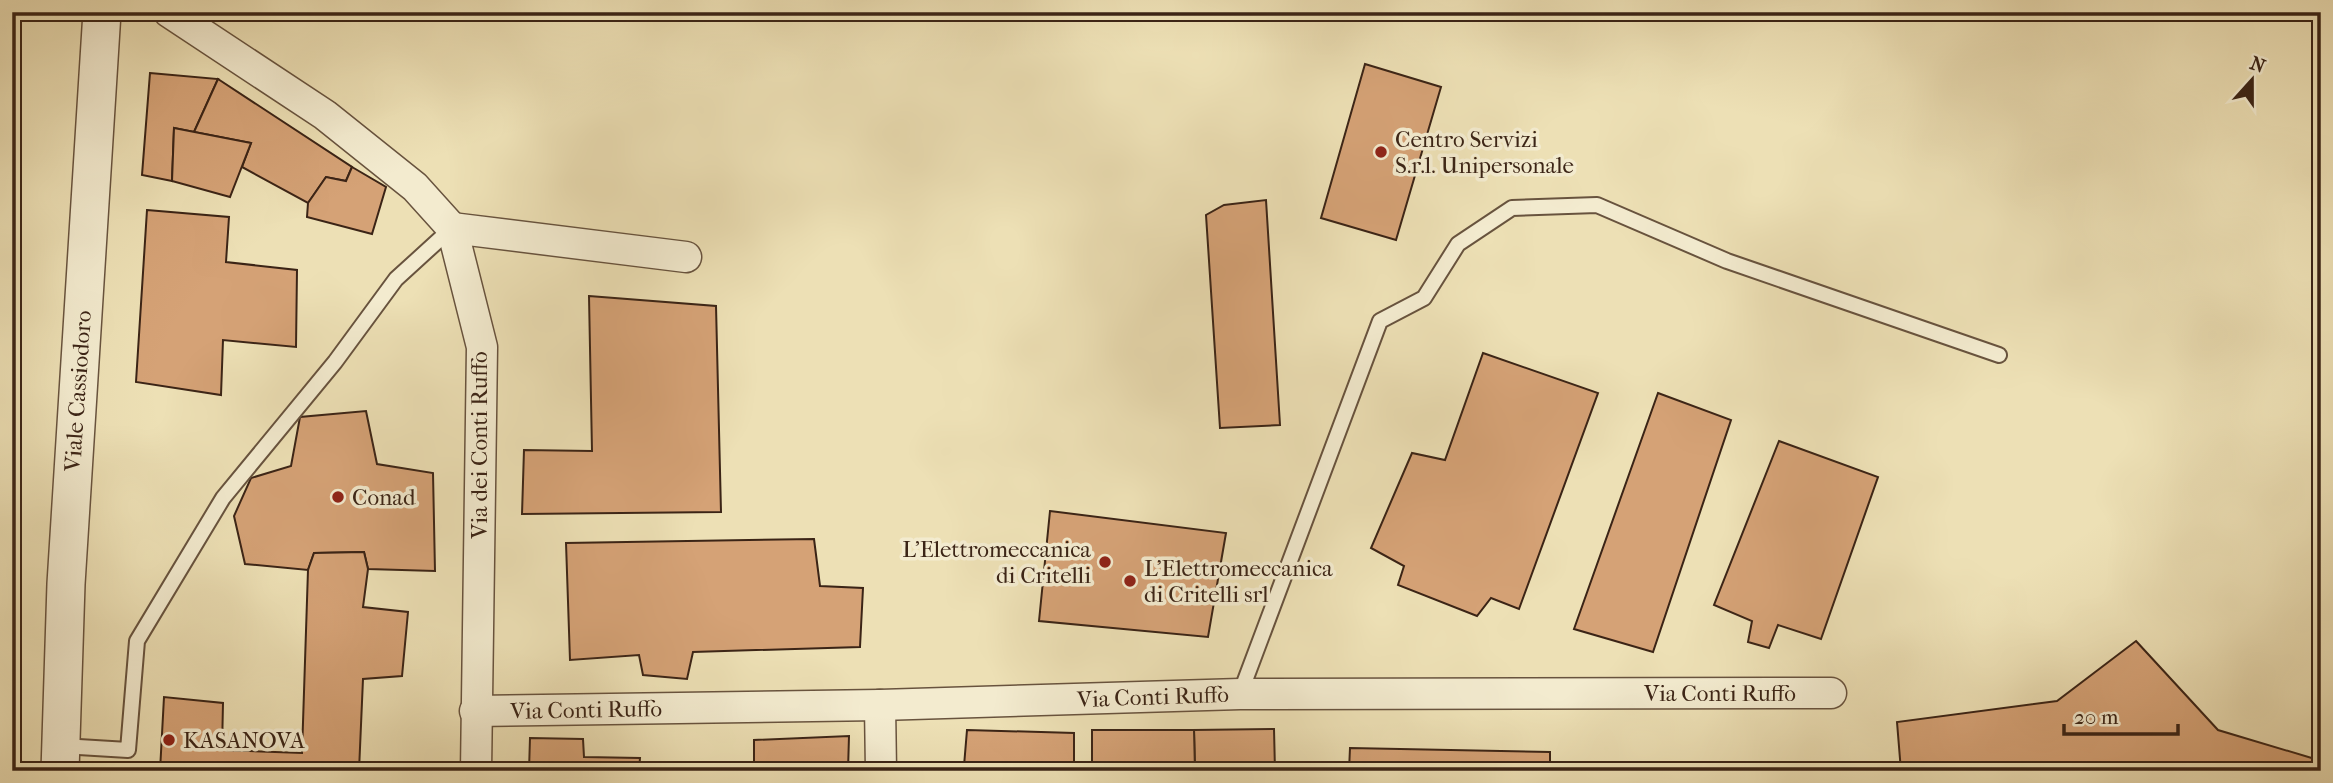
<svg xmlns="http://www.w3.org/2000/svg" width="2333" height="783" viewBox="0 0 2333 783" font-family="'IM FELL French Canon',serif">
<rect width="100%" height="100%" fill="#ede0b5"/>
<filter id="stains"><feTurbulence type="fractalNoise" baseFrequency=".00286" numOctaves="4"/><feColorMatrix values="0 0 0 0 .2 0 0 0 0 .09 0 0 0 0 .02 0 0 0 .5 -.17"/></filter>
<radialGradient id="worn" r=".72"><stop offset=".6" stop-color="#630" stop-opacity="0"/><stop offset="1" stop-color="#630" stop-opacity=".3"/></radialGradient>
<!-- building -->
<g fill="#d5a276" stroke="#3b2416" stroke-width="2">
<path d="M1365,64L1441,87L1396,240L1321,218Z"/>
<path d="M150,73L218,79L194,132L174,128L172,181L142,175Z"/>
<path d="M218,79L352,167L346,181L326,177L308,203L242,167L251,143L194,132Z"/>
<path d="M174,128L251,143L230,197L172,181Z"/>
<path d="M352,167L386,187L372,234L307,217L308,203L326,177L346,181Z"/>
<path d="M1266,200L1280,425L1220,428L1206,215L1224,205Z"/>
<path d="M147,210L229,217L226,262L297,270L296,347L223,340L221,395L136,382Z"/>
<path d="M589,296L716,306L721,512L522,514L524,450L592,451Z"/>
<path d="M1483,353L1598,393L1519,609L1491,598L1477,616L1398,585L1404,566L1371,548L1412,453L1445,460Z"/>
<path d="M1658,393L1731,420L1653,652L1574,629Z"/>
<path d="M366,411L377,464L433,473L435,571L368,569L364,552L314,553L308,570L245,564L234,516L251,478L291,466L300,417Z"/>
<path d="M1779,441L1878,477L1821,639L1778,625L1769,648L1748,642L1752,621L1714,605Z"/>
<path d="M1050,511L1226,533L1208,637L1039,621Z"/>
<path d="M814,539L820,586L863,588L860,647L693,652L687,679L643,675L639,655L570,660L566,543Z"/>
<path d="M364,552L368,569L363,607L408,612L402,676L363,679L359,771H160L164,697L223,703L222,750L302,753L308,570L314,553Z"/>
<path d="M2136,641L2218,730L2315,759L2313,771H1901L1897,722L2057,701Z"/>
<path d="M1274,729L1275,771H1195L1194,730Z"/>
<path d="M967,730L1074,733V767L964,766Z"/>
<path d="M1092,730H1194L1195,771H1092Z"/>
<path d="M849,736L848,771H754V740Z"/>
<path d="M530,738L583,739L584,757L640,758L639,771H529Z"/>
<path d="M1350,748L1550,752V771H1349Z"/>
</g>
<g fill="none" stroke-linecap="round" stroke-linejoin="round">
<!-- service casing -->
<g stroke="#68533e" stroke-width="18">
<g id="service">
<path d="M1240,694L1380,321L1424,298L1458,244L1512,208L1597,205L1727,261L1999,355"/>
<path d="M62,746L128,750L137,641L223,498L335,362L396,279L452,228"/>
</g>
</g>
<!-- minor casing -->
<g stroke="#68533e" stroke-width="33">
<g id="minor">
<path d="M169,12L325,115L415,187L452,228L482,347L476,771"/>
<path d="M452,228L686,257"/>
<path d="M880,705L881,771"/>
<path d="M475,711L880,705L1240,694L1831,693"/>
</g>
</g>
<!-- tertiary casing -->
<g stroke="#68533e" stroke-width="40">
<path id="tertiary" d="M60,771L66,584L102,12"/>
</g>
<!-- service -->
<use href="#service" stroke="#f3ebcf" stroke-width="14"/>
<!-- minor -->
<use href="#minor" stroke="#f3ebcf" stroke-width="30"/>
<!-- tertiary -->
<use href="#tertiary" stroke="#f3ebcf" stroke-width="37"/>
</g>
<!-- markers -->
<g fill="#8f2418" stroke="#f3ebcf" stroke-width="2.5">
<circle cx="1381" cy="152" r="7"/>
<circle cx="338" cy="497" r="7"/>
<circle cx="1105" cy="562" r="7"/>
<circle cx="1130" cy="581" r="7"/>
<circle cx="169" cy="740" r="7"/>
</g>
<g text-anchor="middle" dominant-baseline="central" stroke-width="7" stroke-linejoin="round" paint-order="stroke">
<!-- poi labels -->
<g font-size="23" fill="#3b2416" stroke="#f3ebcf" text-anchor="start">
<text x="1395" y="139">Centro Servizi<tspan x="1395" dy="26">S.r.l. Unipersonale</tspan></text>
<text x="352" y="497">Conad</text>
<text x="1091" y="549" text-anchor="end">L'Elettromeccanica<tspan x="1091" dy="26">di Critelli</tspan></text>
<text x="1144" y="568">L'Elettromeccanica<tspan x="1144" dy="26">di Critelli srl</tspan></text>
<text x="183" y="740">KASANOVA</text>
</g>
<!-- street labels -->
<g font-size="23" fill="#3b2416" stroke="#f3ebcf">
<text transform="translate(78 391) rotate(-86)">Viale Cassiodoro</text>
<text transform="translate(479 445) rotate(-90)">Via dei Conti Ruffo</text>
<text x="1720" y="693">Via Conti Ruffo</text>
<text transform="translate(1153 697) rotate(-2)">Via Conti Ruffo</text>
<text transform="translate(586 710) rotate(-1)">Via Conti Ruffo</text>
</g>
</g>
<!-- margin -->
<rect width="2333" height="783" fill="none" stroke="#ede0b5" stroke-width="42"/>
<rect x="14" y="14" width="2305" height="755" fill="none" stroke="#3b2416" stroke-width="3.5"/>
<rect x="21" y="21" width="2291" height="741" fill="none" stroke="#3b2416" stroke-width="2"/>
<!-- north arrow -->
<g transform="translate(2252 80) rotate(21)" stroke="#f3ebcf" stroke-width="5" paint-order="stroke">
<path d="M0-5L12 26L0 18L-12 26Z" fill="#3b2416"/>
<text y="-10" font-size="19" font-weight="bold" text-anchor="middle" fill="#3b2416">N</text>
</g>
<!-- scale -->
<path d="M2064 724v10h114v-10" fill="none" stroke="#3b2416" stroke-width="3.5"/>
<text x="2074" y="724" font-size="21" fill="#3b2416" stroke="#f3ebcf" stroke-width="5" paint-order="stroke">20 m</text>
<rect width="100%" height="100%" filter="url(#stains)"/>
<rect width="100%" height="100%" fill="url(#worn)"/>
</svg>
